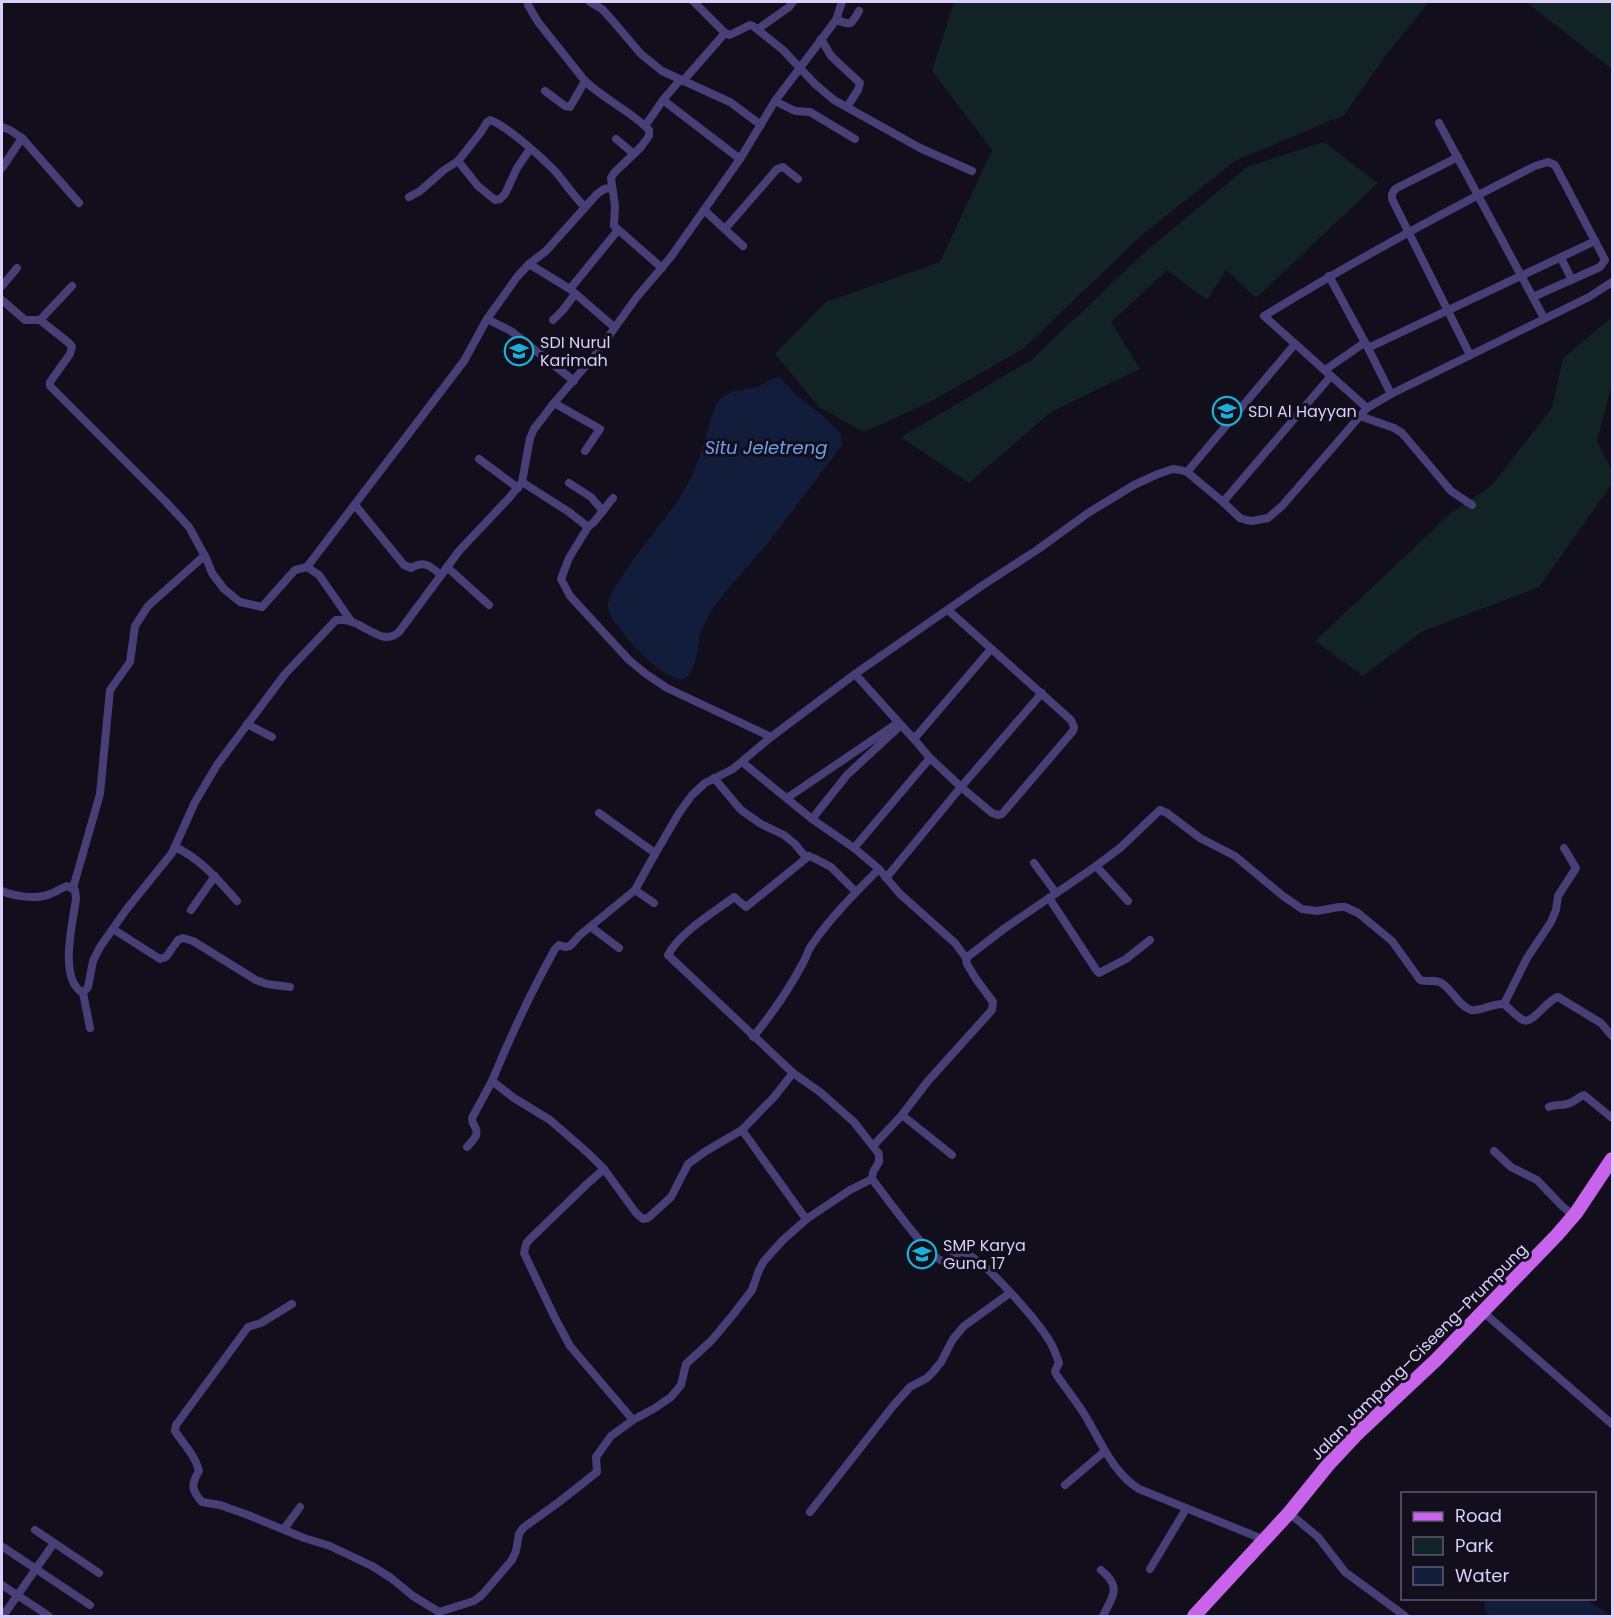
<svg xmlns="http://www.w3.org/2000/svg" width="1614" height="1618" viewBox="0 0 1614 1618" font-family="Poppins,sans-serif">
<rect width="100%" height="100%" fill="#120e1c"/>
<!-- green -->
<g fill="#122325">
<path d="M954,2H1429L1386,55L1344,115L1235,161L1142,235L1023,349L930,402L864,432L820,408L775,354L826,302L940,262L992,150L932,71Z"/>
<path d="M1526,2H1612V69Z"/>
<path d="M1324,142L1378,183L1256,298L1226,270L1207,300L1167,270L1111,322L1140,369L1051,412L969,483L901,437L1031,360L1144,253L1247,167Z"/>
<path d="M1612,317V384L1597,441L1612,471V484L1539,587L1423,631L1363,676L1315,641L1452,512L1492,485L1552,408L1563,358Z"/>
</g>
<!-- water -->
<g fill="#121d3b">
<path d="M780,377L797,395L822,415L841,434L842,444L839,449C815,480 792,512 768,543C745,571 717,596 702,629C697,640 699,653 694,664C692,669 689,677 684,679C665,684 610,625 608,607C607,588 664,521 677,502C690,482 698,462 705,440C709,430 712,409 718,402C730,388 745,391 760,386C768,382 770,378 780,377Z"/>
<path d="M1484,1599H1585L1611,1616H1489L1486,1612Z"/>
</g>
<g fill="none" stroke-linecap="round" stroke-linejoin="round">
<!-- minor -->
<g stroke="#473f75" stroke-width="8">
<path d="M590,2L602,9L612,20L641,54L662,71L730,102L761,125"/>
<path d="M694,2L725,33L730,35L750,25L753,26L783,50L815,84L834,100L920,148L972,171"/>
<path d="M528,5L538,22L585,81C603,98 626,109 645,126"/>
<path d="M836,20L842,2"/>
<path d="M758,29L789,7L793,2"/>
<path d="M821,39L831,56L860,83L858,90L847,107"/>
<path d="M683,81L725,33"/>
<path d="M545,91L565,106L570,107L585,81"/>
<path d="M663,100L740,159"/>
<path d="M775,101L795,111L810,112L855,139"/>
<path d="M1439,123L1544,318"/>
<path d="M2,127L10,130L22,138"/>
<path d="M616,139L634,154"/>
<path d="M1458,157L1395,189L1392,194V199L1470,355"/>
<path d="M458,161L478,186L495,200L500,199L505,194L517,168L530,149"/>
<path d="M2,168L22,138L79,203"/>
<path d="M409,197L420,191L444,170L458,161L481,132L487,122L490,120C507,126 540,156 554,170C565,182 573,196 585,207"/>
<path d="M704,210L743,246"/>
<path d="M725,229L777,169L783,167L798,179"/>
<path d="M1561,258L1572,280"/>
<path d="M529,264L570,289L614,327"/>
<path d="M662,268L614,226L615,206L611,178L614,173L641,147L649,136V130L645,126L663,100L680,80"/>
<path d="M1329,276L1368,348L1391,394"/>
<path d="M2,286L17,268"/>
<path d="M72,286L40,320L69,343L72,347L70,354L50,382V386L166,502L189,527L206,558L212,573L224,589L240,602L262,607L295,570L307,567L319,575L351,621"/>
<path d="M570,289L618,230"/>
<path d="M2,300L25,320H40"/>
<path d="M487,319L511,331L574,381"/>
<path d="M553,320L563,310L575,294"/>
<path d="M1368,348L1595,241"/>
<path d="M1325,370L1364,343"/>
<path d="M554,403L600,429L585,451"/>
<path d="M1367,408L1264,316C1352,262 1442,213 1535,166L1548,162L1555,165L1605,260L1600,267L1533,297"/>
<path d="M1360,416L1394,428L1402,433L1451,491L1472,505"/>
<path d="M479,459L518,488"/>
<path d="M1187,472L1295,344"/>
<path d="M522,482L569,512L588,527"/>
<path d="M569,483L591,497L603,511"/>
<path d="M613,498L594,522L588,527L569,558L561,579L570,596L629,660L646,674L667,688L771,737L733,769L705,783L692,795L679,813L651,861L635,890L654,903"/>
<path d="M1223,502L1330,377"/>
<path d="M355,505L404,565L411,568C425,560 430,566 441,575"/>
<path d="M307,567L464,361L487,319L517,277L529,264L546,251L597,194L604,189L611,188"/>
<path d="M447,567L489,605"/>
<path d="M855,674L901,725"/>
<path d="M247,724L272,737"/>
<path d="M771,737L855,674L983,585L1037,550L1088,513L1134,485L1158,474L1173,469L1180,470L1187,472L1223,502L1240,518L1246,520L1252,521L1268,518L1282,506L1367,408L1391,394L1589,297L1612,282"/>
<path d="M914,739L930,758L961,787L1042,693"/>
<path d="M742,762L812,819L854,848L879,869L899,893L955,943L966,958L967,964L976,979L993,1002L992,1010L928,1081L902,1115L873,1146"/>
<path d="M714,778L741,810L761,824L784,835L795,844L804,855L814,858L831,867L856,892"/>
<path d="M787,798L896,724"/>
<path d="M599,813L655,853"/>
<path d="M812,819L847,775L901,725L914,739L991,649"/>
<path d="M175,847C201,859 218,880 237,901"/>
<path d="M854,848L930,758"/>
<path d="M809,856L746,907L734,897C713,913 680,932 668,955L793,1073L820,1092L854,1122L879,1154V1162L873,1172L872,1179C882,1192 931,1260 943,1261C950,1261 955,1256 960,1252C979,1252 1035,1319 1047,1337C1053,1345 1056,1354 1059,1363L1055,1371L1056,1374C1066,1389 1077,1402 1086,1417C1101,1442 1113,1473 1139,1489L1265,1540"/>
<path d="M1034,863L1056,893"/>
<path d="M1096,866L1128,901"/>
<path d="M886,878L961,787L992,813L998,815L1002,814L1073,731L1074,727L1071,720L948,610"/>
<path d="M73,888L100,794L110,690L130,662L135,626L148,606L204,556"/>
<path d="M2,891C14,896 36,900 50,894C56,892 61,888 67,886L75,890L76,899C73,922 58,979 83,993"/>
<path d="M1049,898L1097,971L1099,973L1126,959L1150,940"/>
<path d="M191,910L215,876"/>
<path d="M591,927L619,948"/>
<path d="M113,929L160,959L166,957L178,940L183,938L193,941L256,980L267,984L290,987"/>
<path d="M966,958L1005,928L1096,866L1120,848L1160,810L1167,813L1200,838L1235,856L1283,896L1302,909L1317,911L1339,907H1345L1358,913L1392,941L1420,980C1428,983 1436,978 1443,984C1453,991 1459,1006 1471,1010C1479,1012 1493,1003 1504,1004C1510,1009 1516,1016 1523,1020C1533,1025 1546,1000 1558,997L1601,1023L1612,1036"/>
<path d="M1504,1004L1527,958L1551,922L1556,910L1558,896L1576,868L1564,848"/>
<path d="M90,1028L83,993L88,987L93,961L100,947L126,910L172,853L195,802L217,765L285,674L336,620C362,616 379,649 399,632L459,551L509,498L522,482L530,438L534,429L554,403L596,354L636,298L670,258L740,159L775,101L836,20C852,25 850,26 859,11"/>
<path d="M753,1037C772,1014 789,989 803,963C806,958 807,952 811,946C830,918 855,893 879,869"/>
<path d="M1549,1107C1556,1104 1563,1106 1570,1103C1576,1101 1578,1097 1584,1095L1612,1118"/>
<path d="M902,1115L952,1155"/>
<path d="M742,1130L806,1219"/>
<path d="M467,1147C472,1141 480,1135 475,1127C472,1120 473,1126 472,1118L492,1081"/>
<path d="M1494,1151L1511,1167L1537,1180L1562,1206L1573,1215"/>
<path d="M604,1169L636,1213L643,1219L648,1218L671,1197L688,1164L706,1151L742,1130L774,1097L793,1073"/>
<path d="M292,1304L261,1323L248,1327L176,1425L175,1431C184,1445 195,1455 199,1471C191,1484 191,1490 202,1502L220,1505L248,1515L304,1538L330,1546L372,1566L391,1578L413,1596L439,1612V1616"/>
<path d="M1483,1312L1612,1424"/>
<path d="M633,1420L570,1346L554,1316L524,1253L526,1244L529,1240L586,1185L604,1169L588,1153L550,1120L514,1098L492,1081C511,1035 531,992 555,949L559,945L565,947L570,946L580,935L635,890"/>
<path d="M1065,1485L1105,1451"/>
<path d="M810,1512L893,1406L910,1387L927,1378L933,1372L941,1362L953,1339L964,1326L1010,1293"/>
<path d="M1289,1513L1318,1537L1345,1572L1405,1616"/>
<path d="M284,1529L300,1507"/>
<path d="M35,1530L99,1573"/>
<path d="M3,1547L90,1605"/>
<path d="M1150,1569L1186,1509"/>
<path d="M1101,1570C1122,1587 1113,1595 1103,1616"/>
<path d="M2,1585L49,1616"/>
<path d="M439,1612L474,1601L482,1595L512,1560L516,1551L519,1534L523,1528L559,1502L597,1472L596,1457L611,1436L633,1420L655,1408L671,1397L681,1385L686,1364L712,1340L732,1316L752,1290L759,1270L764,1261L783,1240L808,1218L850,1190L872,1179"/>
<path d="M3,1616L54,1543"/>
</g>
<!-- primary -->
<path stroke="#c864eb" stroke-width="14" d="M1194,1616L1289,1513L1328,1465L1356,1435L1436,1360L1557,1235L1576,1213L1612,1159"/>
</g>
<!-- icons -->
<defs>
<g id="school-ring" transform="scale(1.5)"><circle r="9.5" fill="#120e1c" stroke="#1cafd8" stroke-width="1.5"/><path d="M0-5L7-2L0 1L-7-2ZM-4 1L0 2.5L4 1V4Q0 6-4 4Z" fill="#1cafd8"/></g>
</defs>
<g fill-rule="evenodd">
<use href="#school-ring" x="519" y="351"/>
<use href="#school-ring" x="1227" y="411"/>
<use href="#school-ring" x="922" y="1254"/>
</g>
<g text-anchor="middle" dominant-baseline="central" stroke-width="6" stroke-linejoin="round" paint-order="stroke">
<!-- poi labels -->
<g font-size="16" fill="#d9cff9" stroke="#120e1c" text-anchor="start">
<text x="540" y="342">SDI Nurul<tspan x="540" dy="18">Karimah</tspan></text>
<text x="1248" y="411">SDI Al Hayyan</text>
<text x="943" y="1245">SMP Karya<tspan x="943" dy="18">Guna 17</tspan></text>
</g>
<!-- street labels -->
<g font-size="16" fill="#d9cff9" stroke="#120e1c">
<text transform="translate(1419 1352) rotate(-45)">Jalan Jampang–Ciseeng–Prumpung</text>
</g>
<!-- water labels -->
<g font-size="18" font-style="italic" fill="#6aa0ec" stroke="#120e1c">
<text x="766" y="447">Situ Jeletreng</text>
</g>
</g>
<!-- border -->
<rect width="1614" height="1618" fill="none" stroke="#d9cff9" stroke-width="6"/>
<!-- legend -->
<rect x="1401" y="1492" width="195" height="108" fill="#120e1c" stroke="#625b74" stroke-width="1.5"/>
<rect x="1413" y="1512" width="30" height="9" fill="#c864eb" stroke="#625b74" stroke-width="1.5"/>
<text x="1455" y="1522" font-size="18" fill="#d9cff9">Road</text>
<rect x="1413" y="1537" width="30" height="18" fill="#122325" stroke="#625b74" stroke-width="1.5"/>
<text x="1455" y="1552" font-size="18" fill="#d9cff9">Park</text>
<rect x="1413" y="1567" width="30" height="18" fill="#121d3b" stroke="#625b74" stroke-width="1.5"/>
<text x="1455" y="1582" font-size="18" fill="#d9cff9">Water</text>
</svg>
